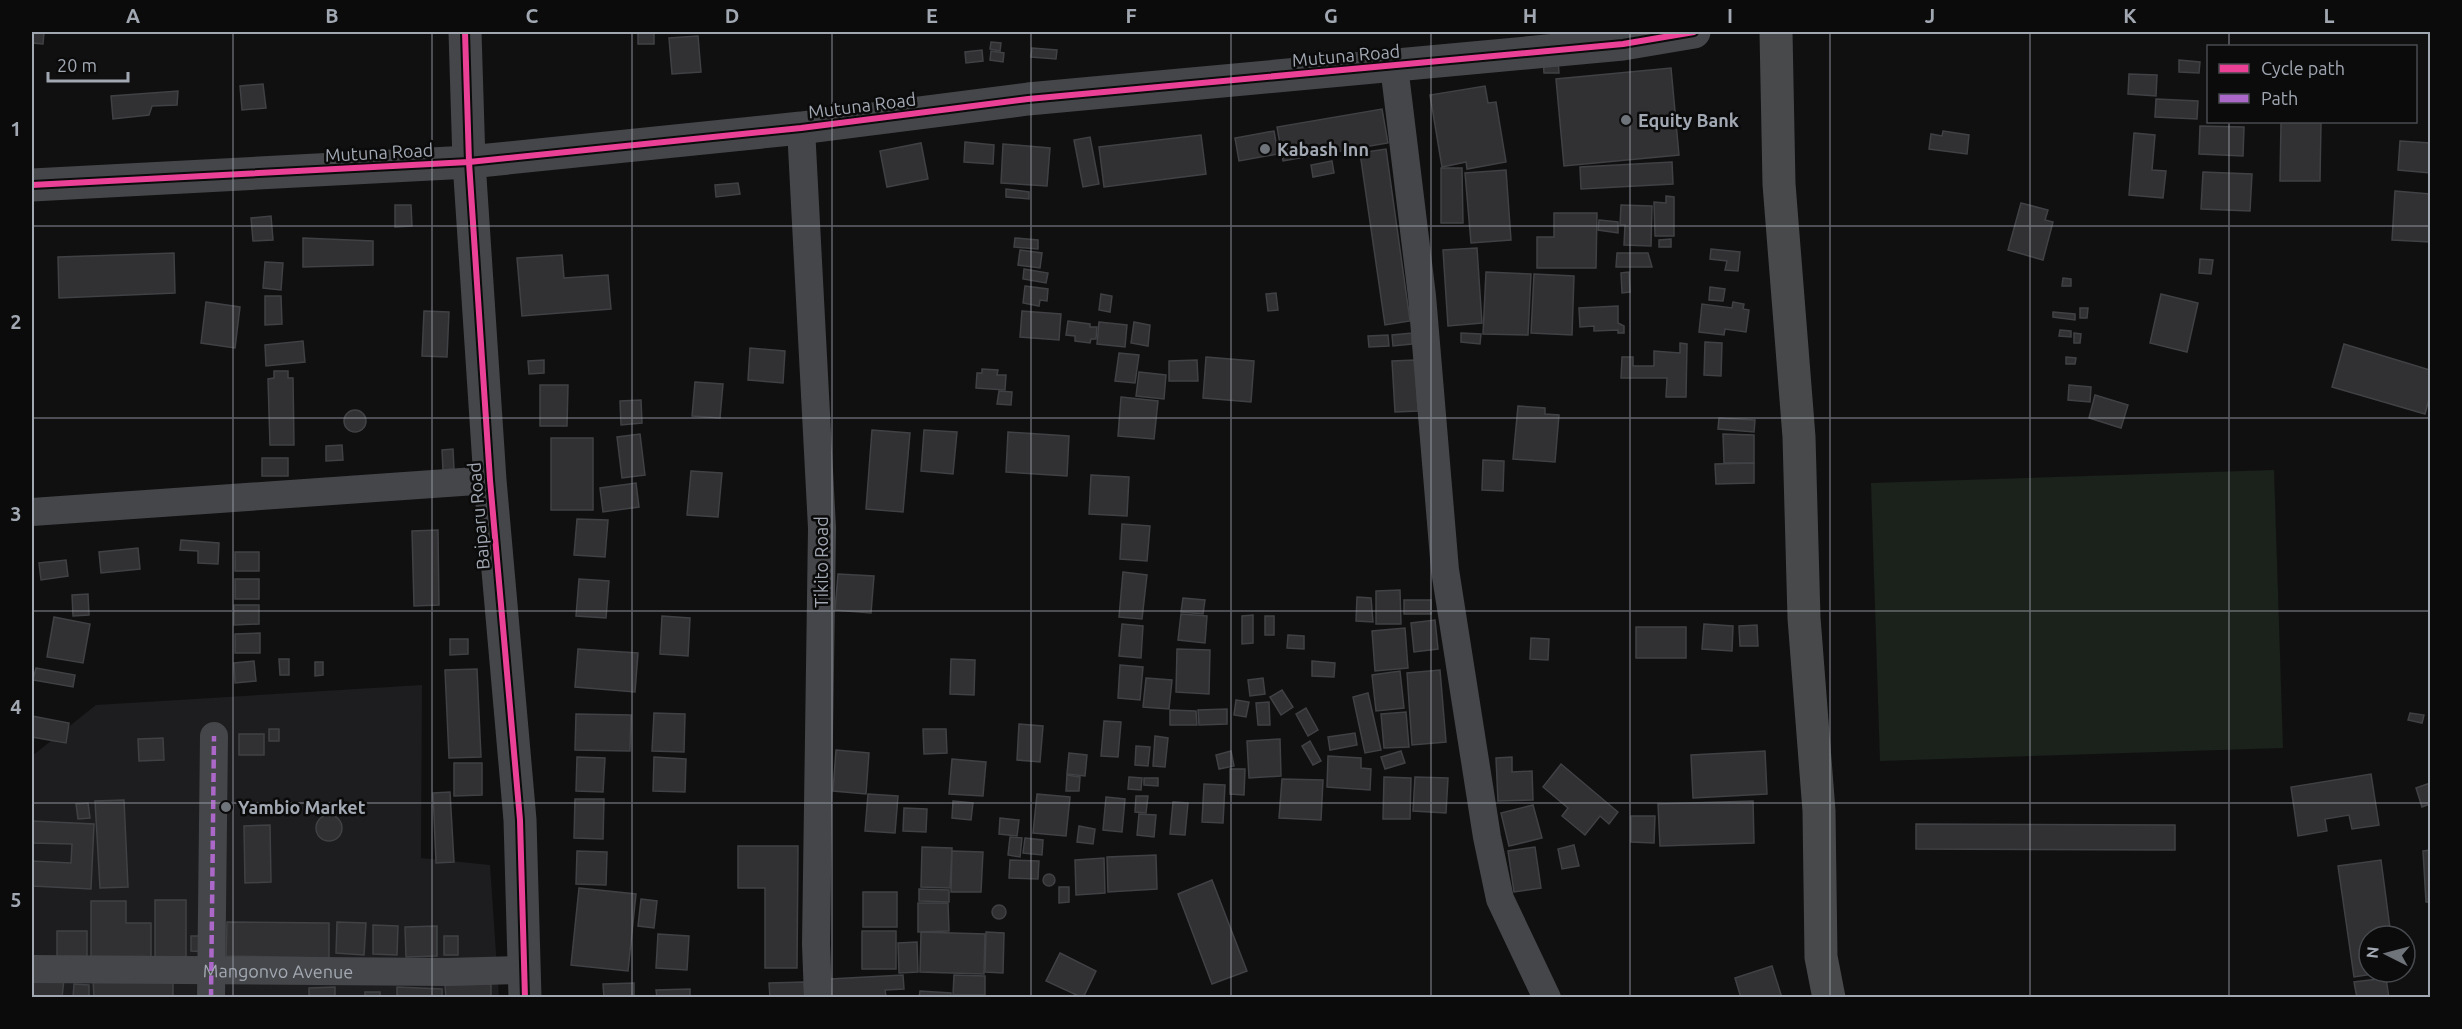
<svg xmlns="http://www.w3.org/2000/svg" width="2462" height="1029" viewBox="0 0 2462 1029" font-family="Ubuntu,sans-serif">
<rect width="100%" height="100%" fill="#101011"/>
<!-- built -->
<path fill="#1d1d1f" d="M422,685L421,858L490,865L499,997L32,998V756L96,705Z"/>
<!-- green -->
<path fill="#1b211b" d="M2274,470L2283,748L1880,761L1871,483Z"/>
<!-- building -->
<g fill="#313133" stroke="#404144" stroke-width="1.5">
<path d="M32,32H44L43,44L32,43Z"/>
<path d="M638,32H663H654V44H638Z"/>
<path d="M698,36L701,72L672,74L669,38Z"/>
<path d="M991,42L1001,43L1000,51L990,49Z"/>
<path d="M1032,48L1057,50L1056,59L1031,57Z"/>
<path d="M982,50L983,61L966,63L965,52Z"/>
<path d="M991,51L1004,53L1003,62L990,60Z"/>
<path d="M1543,59H1558L1559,73H1544Z"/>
<path d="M2179,60L2200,62L2199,73L2179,72Z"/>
<path d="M1671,68L1679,155L1564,166L1556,79Z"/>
<path d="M2129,74L2157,75L2156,96L2128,94Z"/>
<path d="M263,84L266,108L242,110L240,86Z"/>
<path d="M1485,86L1488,103L1496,102L1506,162L1467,169L1466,162L1442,167L1430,95Z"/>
<path d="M178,91L177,105L152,106L149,115L113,119L111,96Z"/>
<path d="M2156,99L2198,101L2197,119L2155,117Z"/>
<path d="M1382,109L1388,143L1283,161L1277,127Z"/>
<path d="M2281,122H2321L2320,181H2280Z"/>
<path d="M2200,126L2244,127L2243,156L2199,154Z"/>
<path d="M1274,131L1278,154L1239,161L1235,138Z"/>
<path d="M1943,131L1969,135L1967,154L1929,149L1931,134L1942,136Z"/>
<path d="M2134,133L2155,135L2152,170L2166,171L2163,198L2129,195Z"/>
<path d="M1201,135L1206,174L1104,187L1099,147Z"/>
<path d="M1090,137L1099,184L1083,187L1074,140Z"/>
<path d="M2400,141L2430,143V173L2398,170Z"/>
<path d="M965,142L994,145L993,164L964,162Z"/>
<path d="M921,143L928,179L887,187L880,151Z"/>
<path d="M1003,144L1050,148L1047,186L1001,183Z"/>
<path d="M1386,149L1410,321L1385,325L1360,153Z"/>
<path d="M1332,161L1334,173L1313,177L1311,165Z"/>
<path d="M1672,162L1673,184L1581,189L1580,167Z"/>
<path d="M1441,168H1462L1463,223H1441Z"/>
<path d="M1506,170L1511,240L1471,243L1465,173Z"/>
<path d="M2203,172L2252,174L2250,211L2201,209Z"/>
<path d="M738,183L740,194L716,197L715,185Z"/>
<path d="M1006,189L1029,192V199L1006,197Z"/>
<path d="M2395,191L2430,194V242L2392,240Z"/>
<path d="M1666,196L1674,197V236H1655L1654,202L1666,203Z"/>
<path d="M2021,203L2048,210L2045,220L2053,222L2043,260L2008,250Z"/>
<path d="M395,205H411L412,226L395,227Z"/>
<path d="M1621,205L1652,206L1651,246L1624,245L1625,225H1620Z"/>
<path d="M1554,213H1597L1596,268H1537V237H1554Z"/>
<path d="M271,216L273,240L253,241L251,218Z"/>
<path d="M1599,220L1618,222V233L1598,230Z"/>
<path d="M303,238L373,241V265L303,267Z"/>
<path d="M1015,238L1038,240V249L1014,247Z"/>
<path d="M1671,239V247H1659V240Z"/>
<path d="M1477,248L1482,323L1448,326L1443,250Z"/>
<path d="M1711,249L1740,252L1738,271L1725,270L1727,261L1710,259Z"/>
<path d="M1020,250L1042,253L1040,268L1018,265Z"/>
<path d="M174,253L175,293L59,298L58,257Z"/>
<path d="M1617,253H1648L1652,267H1616Z"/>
<path d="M562,255L564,278L608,275L611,309L522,316L517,258Z"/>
<path d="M2200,259L2213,260L2211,274L2199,273Z"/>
<path d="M265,262L283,263L281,290L263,288Z"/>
<path d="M1024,269L1048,273L1046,283L1023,279Z"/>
<path d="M1486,272L1531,274L1528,335L1483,334Z"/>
<path d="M1629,272L1630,292L1622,293L1621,273Z"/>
<path d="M1534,274L1574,276L1572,335L1531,333Z"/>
<path d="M2063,278L2071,279V286H2062Z"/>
<path d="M1025,286L1048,289L1047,301L1040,300L1039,306L1023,303Z"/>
<path d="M1710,287L1725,289L1723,301L1709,300Z"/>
<path d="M1276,293L1278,310L1268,311L1266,294Z"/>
<path d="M1101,294L1112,296L1110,312L1099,310Z"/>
<path d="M2161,294L2198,303L2187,352L2150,343Z"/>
<path d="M265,296H281L282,324L265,325Z"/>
<path d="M206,302L240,307L235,348L201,343Z"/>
<path d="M1733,302L1744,304L1743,309L1749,310L1746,332L1725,329L1724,335L1699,332L1702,304L1732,308Z"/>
<path d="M1618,306V323L1624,326V333H1618V330L1594,331V326L1580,327L1579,308Z"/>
<path d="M2080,308H2088L2087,318H2080Z"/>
<path d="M424,311L449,312L447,357L422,356Z"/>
<path d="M1022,311L1061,314L1059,340L1020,337Z"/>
<path d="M2053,312L2075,314V320L2053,317Z"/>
<path d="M1068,321L1090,324V327H1097L1096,339H1091L1090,343L1075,341V336L1066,335Z"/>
<path d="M1099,322L1127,325L1125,347L1097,344Z"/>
<path d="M1134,322L1150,325L1148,346L1131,343Z"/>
<path d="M2060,330L2071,331V337L2059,336Z"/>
<path d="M1412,333V344L1393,346L1392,335Z"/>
<path d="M1461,333L1481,334L1480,344L1461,342Z"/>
<path d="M2074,333L2081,334L2080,343H2074Z"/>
<path d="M1388,335L1389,346L1369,347L1368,336Z"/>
<path d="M303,341L305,362L266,366L265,345Z"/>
<path d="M1705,342L1722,343L1721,376L1704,375Z"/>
<path d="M1680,343L1687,344L1686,397H1666L1667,378H1621L1622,357H1633V366H1654V351L1680,353Z"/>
<path d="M2344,344L2430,370V395L2425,414L2332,387Z"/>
<path d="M750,348L785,351L783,383L748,380Z"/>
<path d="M1119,353L1139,355L1135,383L1115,381Z"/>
<path d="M1206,357L1254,361L1251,402L1203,398Z"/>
<path d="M2066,357L2076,358L2075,364H2066Z"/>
<path d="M544,360V373L529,374L528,361Z"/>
<path d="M1197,360L1198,381H1169V361Z"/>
<path d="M1415,360L1418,411L1395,412L1392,361Z"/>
<path d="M982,369L998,370L997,375H1006L1005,390L976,388L977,373H982Z"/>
<path d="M274,371H288V378H293L294,445H270L268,379L274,378Z"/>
<path d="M1139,372L1166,375L1164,399L1136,396Z"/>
<path d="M695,382L723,384L720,418L692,416Z"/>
<path d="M540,385H568L567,426H540Z"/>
<path d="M2069,385L2091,387L2090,402L2068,400Z"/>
<path d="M999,391L1012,392L1011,405L997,404Z"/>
<path d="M2095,395L2128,405L2121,428L2089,418Z"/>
<path d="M1121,397L1158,401L1154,439L1118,436Z"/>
<path d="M641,400L642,423L621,425L620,401Z"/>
<path d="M1518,406L1545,408V414L1559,415L1555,462L1513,459Z"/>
<circle cx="355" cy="421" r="11"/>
<path d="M1719,418L1755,420L1754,432L1718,429Z"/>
<path d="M872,430L910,433L903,512L866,509Z"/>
<path d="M924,430L957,432L953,474L921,471Z"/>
<path d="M1008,432L1069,436L1067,476L1006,472Z"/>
<path d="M640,434L645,475L622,478L617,437Z"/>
<path d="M1723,434L1754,435V463H1724Z"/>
<rect x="551" y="438" width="42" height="72"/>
<path d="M342,445L343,460L326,461V446Z"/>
<path d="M453,449L454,469L443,470L442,450Z"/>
<rect x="262" y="458" width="26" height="18"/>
<path d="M1483,460L1504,461L1503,491L1482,490Z"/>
<path d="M1754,463V483L1716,484L1715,464Z"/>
<path d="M691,471L722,473L718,517L687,515Z"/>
<path d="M1091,475L1129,477L1127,516L1089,514Z"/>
<path d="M636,483L639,507L603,512L600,488Z"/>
<path d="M577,519L608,520L605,557L574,555Z"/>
<path d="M1122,524L1150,526L1147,561L1120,559Z"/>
<path d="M438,530L439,605L414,606L412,531Z"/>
<path d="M181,540L219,543L218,564L198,563V551L180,550Z"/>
<path d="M138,548L140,569L101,573L99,552Z"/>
<rect x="235" y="552" width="24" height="19"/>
<path d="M66,560L68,576L41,580L39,563Z"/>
<path d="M1123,572L1147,575L1142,619L1119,617Z"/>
<path d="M838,574L874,576L871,613L835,610Z"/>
<rect x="235" y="579" width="24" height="20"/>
<path d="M579,579L609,581L606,618L576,616Z"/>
<path d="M1400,590L1401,624H1376V591Z"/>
<path d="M88,594L89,615L73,616L72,595Z"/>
<path d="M1357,597L1371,598L1373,622L1356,621Z"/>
<path d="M1183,598L1205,600L1203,614L1181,612Z"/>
<rect x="1404" y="600" width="27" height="14"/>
<path d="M234,605H259V624L234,625Z"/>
<path d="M1181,614L1207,616L1205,643L1178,640Z"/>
<path d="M1253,615V643L1242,644V616Z"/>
<path d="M662,616L690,618L688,656L660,654Z"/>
<rect x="1265" y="616" width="9" height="19"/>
<path d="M54,617L90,624L83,663L47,657Z"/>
<path d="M1435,620L1438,649L1414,652L1411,623Z"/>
<path d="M1122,624L1143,626L1141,658L1119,656Z"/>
<path d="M1704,624L1733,626L1732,651L1702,649Z"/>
<path d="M1757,625L1758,646H1740L1739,626Z"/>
<rect x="1636" y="627" width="50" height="31"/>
<path d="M1405,628L1408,668L1375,671L1372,631Z"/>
<path d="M260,633V653H235V634Z"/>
<path d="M1288,635L1304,636V649L1287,648Z"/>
<path d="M1531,638L1549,639L1548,660L1530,659Z"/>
<path d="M450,639H468V654L450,655Z"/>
<path d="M578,649L638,653L635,692L575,687Z"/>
<path d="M1177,649L1210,650L1209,694L1176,692Z"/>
<path d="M279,659H289V675H280Z"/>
<path d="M951,659L975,660L974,695L950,694Z"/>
<path d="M254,661L256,681L235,683L234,663Z"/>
<path d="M1312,661L1335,663L1334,677L1312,676Z"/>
<path d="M315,662H323V675L315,676Z"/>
<path d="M1120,665L1143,667L1140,700L1118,698Z"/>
<path d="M36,668L75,675L73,687L33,680Z"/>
<path d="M477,669L481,757L449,758L445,670Z"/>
<path d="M1440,670L1446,742L1412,745L1407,673Z"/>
<path d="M1400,671L1404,708L1376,711L1372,675Z"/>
<path d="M1146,678L1172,680L1169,709L1143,707Z"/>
<path d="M1263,678L1265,694L1250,696L1248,680Z"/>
<path d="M1282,690L1293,707L1281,715L1270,697Z"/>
<path d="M1368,693L1381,750L1365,753L1353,697Z"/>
<path d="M1236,700L1249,702L1246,717L1234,715Z"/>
<path d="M1269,702L1270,725H1258L1256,703Z"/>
<path d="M1306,708L1318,730L1308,736L1296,714Z"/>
<path d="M1227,709V724L1199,725L1198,710Z"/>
<path d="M1170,710L1196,711L1197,725H1170Z"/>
<path d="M1406,712L1409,747L1384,748L1381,714Z"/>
<path d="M654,713L685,714L684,752L652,751Z"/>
<path d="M2410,713L2424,715L2422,723L2408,720Z"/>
<path d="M576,714L631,715L630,751L575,750Z"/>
<path d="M32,716L69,723L66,743L32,737Z"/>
<path d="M1104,721L1121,722L1118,757L1101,756Z"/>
<path d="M1019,724L1043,726L1040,762L1017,760Z"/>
<rect x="269" y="729" width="10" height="12"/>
<path d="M923,729H946L947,753L924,754Z"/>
<path d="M1355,733L1357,745L1330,750L1328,737Z"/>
<rect x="239" y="734" width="25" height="21"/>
<path d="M1155,736L1168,738L1165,767L1153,766Z"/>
<path d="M163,738L164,760L139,761L138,739Z"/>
<path d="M1280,739L1281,776L1249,778L1247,741Z"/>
<path d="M1310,741L1321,761L1313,765L1302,746Z"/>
<path d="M1136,746L1150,747L1148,766L1135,765Z"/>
<path d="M836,750L869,753L866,794L833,791Z"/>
<path d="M1231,751L1234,766L1219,769L1216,755Z"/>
<path d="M1401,751L1405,763L1385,769L1381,757Z"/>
<path d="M1765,751L1767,794L1693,798L1691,755Z"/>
<path d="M1069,753L1087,755L1085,776L1067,774Z"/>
<path d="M1328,756L1361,758V768L1371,769L1370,790L1327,787Z"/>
<path d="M577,757L605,758L603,792L576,791Z"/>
<path d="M654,757L686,759L685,792L653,791Z"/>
<path d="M1512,757V772L1532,771L1533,800L1498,801L1496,758Z"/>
<path d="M952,759L986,762L983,796L949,794Z"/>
<path d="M454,763H482V795L454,796Z"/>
<path d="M1561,764L1618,812L1609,824L1600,816L1585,835L1562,816L1568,808L1543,787Z"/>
<path d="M1230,769H1245L1244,795L1230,794Z"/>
<path d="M2371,774L2379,825L2352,829L2349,815L2325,819L2327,831L2298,836L2291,787Z"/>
<path d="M1067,775L1080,777L1079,791H1066Z"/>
<path d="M1129,777L1142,778L1141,790L1128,789Z"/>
<path d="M1384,777L1411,778L1410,819H1383Z"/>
<path d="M1415,777L1448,778L1446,813L1413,811Z"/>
<path d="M1144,778H1158V786L1144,785Z"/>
<path d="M1282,779L1323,780L1321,820L1279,818Z"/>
<path d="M2430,783V804L2422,807L2416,788Z"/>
<path d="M1204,784L1225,785L1223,823L1202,822Z"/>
<path d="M450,792L454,862L436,863L433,793Z"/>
<path d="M868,794L898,796L895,833L865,831Z"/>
<path d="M1037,794L1070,797L1066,836L1033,833Z"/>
<path d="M1136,796H1148L1146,813L1135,812Z"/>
<path d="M1106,797L1125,799L1122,832L1103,830Z"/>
<path d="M575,799H604L603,839L574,838Z"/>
<path d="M124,800L128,887L100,888L95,801Z"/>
<path d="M953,801L973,803L971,820L952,818Z"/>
<path d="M1753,801L1754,843L1660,846L1658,804Z"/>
<path d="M1173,802L1188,803L1185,835L1170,834Z"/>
<path d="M88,803L90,818L78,819L76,804Z"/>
<path d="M1533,805L1542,838L1509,846L1501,813Z"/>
<path d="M904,808L927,809L926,832L903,831Z"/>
<path d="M1139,814L1156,815L1154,837L1137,835Z"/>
<circle cx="329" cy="828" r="13"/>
<path d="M1631,816H1655L1654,843L1631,842Z"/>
<path d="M1000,818L1019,820L1017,836L999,834Z"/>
<path d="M32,821L94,824L91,889L32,886V861L71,863L72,844L32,843Z"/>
<path d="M1916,824L2175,825V850L1916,849Z"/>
<path d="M270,825L271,882L245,883L244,826Z"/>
<path d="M1079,826L1095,829L1093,844L1077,842Z"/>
<path d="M1010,837L1022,838L1020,857L1008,855Z"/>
<path d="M1025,838L1043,840L1042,855L1023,853Z"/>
<path d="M1574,845L1579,866L1562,869L1558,849Z"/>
<path d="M738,846H798L797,968H765V888H738Z"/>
<path d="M922,847L952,848L950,888L921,887Z"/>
<path d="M1535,847L1541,888L1514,892L1508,851Z"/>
<path d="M2430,850V902H2426L2423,851Z"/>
<path d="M577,851L607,852L606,885L576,884Z"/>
<path d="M952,851L983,852L981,892H951Z"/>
<path d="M1156,855L1157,889L1108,892L1107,857Z"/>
<path d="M1104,858L1105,893L1076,895L1075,860Z"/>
<path d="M1010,860L1039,861L1038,879L1009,878Z"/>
<path d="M2381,860L2391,936H2369V972H2387L2354,977L2338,866Z"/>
<circle cx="1049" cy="880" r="6"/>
<path d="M1212,880L1247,971L1212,984L1178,894Z"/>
<path d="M1059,887H1069V902L1059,903Z"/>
<path d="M579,888L636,894L628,971L571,965Z"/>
<path d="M919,889L949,890V902L919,901Z"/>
<rect x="863" y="892" width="34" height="35"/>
<path d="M641,899L657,901L654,928L638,926Z"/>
<rect x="155" y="900" width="31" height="57"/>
<path d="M91,901H126V923H151V958H91Z"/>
<path d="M918,903H948L949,931L918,932Z"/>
<circle cx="999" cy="912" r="7"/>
<path d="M227,922L329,923V958L226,956Z"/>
<path d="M337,922L366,923L364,955L336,953Z"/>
<path d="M373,925L398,926L397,955L373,954Z"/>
<path d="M437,926V956L406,957L405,927Z"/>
<path d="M57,931H87V958L57,957Z"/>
<rect x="862" y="931" width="34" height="38"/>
<path d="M921,932L985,934L984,974L920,972Z"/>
<path d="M986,932L1004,933L1003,973L985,972Z"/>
<path d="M658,934L689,936L687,970L656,968Z"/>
<path d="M191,936H210V952L191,951Z"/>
<rect x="444" y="936" width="14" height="19"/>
<path d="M917,942L918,972L899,973L898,943Z"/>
<path d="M1060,953L1096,971L1083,998L1046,981Z"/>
<path d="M1772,966L1782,998H1741L1735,978Z"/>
<path d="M903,975L904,989L885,990L886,996L831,998L830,979Z"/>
<path d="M954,975L985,976V995H953Z"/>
<path d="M2386,978L2389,998H2357L2354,982Z"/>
<path d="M64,979L62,998H32V981Z"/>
<path d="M93,980L173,981V998L94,997Z"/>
<path d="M804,982L805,998H770L769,983Z"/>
<path d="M634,983V998H604L603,984Z"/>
<path d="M74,984L89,985V998H73Z"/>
<path d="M491,984V998H446L445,985Z"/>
<path d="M335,987V998H309V988Z"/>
<path d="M397,987L442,989V998H397Z"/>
<path d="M690,989V998H657L656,990Z"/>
<path d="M920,991L951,993V998H919Z"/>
<rect x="365" y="992" width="15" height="6"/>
</g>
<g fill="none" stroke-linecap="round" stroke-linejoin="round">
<!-- minor -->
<g stroke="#454649" stroke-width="28">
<path d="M1394,66L1422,296L1445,570L1487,837L1500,899L1547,998"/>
<path d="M801,128L822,528L816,944L818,998"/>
<path d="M32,512L490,480"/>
<path id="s1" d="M32,969L447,972L523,970"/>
<path d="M211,998L214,736"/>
</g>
<!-- tertiary -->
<g stroke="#454649" stroke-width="33">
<path d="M465,32L469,162L490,480L520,820L525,998"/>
<path d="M32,185L469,162L801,128L1028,99L1623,44L1694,32"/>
</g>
<!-- primary -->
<path stroke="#47494b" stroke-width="33" d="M1776,32L1779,184L1799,437L1804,618L1819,811L1821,957L1829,998"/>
<!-- quiet -->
<path stroke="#ac68c9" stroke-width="4.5" stroke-dasharray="9 4.5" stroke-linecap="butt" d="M211,998L214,736"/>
<!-- cycleway casing -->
<g stroke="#0b0b0c" stroke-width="10">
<g id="cycleway">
<path d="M465,32L469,162L490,480L520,820L525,998"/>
<path d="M32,185L469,162L801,128L1028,99L1623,44L1694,32"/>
</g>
</g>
<!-- cycleway -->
<use href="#cycleway" stroke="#ea4096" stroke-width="6"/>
</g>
<!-- grid -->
<path fill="none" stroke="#a2a8b2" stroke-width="1.5" stroke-opacity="0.55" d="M233,32V998M432,32V998M632,32V998M832,32V998M1031,32V998M1231,32V998M1431,32V998M1630,32V998M1830,32V998M2030,32V998M2229,32V46M2229,122V998M32,226H2430M32,418H2430M32,611H2430M32,803H2430"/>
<!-- markers -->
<g fill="#6f737a" stroke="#0b0b0c" stroke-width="2">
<circle cx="1626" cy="120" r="6"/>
<circle cx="1265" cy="149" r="6"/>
<circle cx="226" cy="807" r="6"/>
</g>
<g text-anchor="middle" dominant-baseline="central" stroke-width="5" stroke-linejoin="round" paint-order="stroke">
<!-- street labels -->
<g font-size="18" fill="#a2a8b2" stroke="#0b0b0c">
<text transform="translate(1346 55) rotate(-5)">Mutuna Road</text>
<text transform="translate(862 105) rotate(-7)">Mutuna Road</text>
<text transform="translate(379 152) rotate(-3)">Mutuna Road</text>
<text transform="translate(478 516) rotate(-95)">Baiparu Road</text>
<text transform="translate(821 562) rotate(-90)">Tikito Road</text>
<text stroke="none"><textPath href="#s1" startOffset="246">Mangonvo Avenue</textPath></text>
</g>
<!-- poi labels -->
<g font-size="18" font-weight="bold" fill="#a2a8b2" stroke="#0b0b0c" text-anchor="start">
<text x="1638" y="120">Equity Bank</text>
<text x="1277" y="149">Kabash Inn</text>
<text x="238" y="807">Yambio Market</text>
</g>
</g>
<!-- border -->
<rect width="2462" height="1029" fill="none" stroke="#0b0b0c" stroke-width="66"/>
<!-- legend -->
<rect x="2207" y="45" width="210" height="78" fill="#0b0b0c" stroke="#474a4e" stroke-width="1.5"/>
<rect x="2219" y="64" width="30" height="9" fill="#ea4096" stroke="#474a4e" stroke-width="1.5"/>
<text x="2261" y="75" font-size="18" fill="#a2a8b2">Cycle path</text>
<rect x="2219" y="94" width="30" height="9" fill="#ac68c9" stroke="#474a4e" stroke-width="1.5"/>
<text x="2261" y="105" font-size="18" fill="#a2a8b2">Path</text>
<!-- north arrow -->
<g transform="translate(2387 954) rotate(276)"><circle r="28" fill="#0b0b0c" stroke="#474a4e" stroke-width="1.5"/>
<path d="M0-4.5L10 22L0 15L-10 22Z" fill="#6f737a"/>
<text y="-9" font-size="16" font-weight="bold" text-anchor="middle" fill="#a2a8b2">N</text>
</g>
<!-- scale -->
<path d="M48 72v9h80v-9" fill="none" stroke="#a2a8b2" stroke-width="3"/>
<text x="57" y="72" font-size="18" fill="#a2a8b2" stroke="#0b0b0c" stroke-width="4.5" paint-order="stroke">20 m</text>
<rect x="33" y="33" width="2396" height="963" fill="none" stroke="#a2a8b2" stroke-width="2"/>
<g font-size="20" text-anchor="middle" font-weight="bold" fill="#a2a8b2">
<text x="133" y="23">A</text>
<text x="332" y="23">B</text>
<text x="532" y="23">C</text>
<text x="732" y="23">D</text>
<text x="932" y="23">E</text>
<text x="1131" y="23">F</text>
<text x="1331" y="23">G</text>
<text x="1530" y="23">H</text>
<text x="1730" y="23">I</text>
<text x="1930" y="23">J</text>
<text x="2130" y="23">K</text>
<text x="2329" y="23">L</text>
<text x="16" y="136">1</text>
<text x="16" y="329">2</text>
<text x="16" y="521">3</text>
<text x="16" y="714">4</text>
<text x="16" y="907">5</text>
</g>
</svg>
